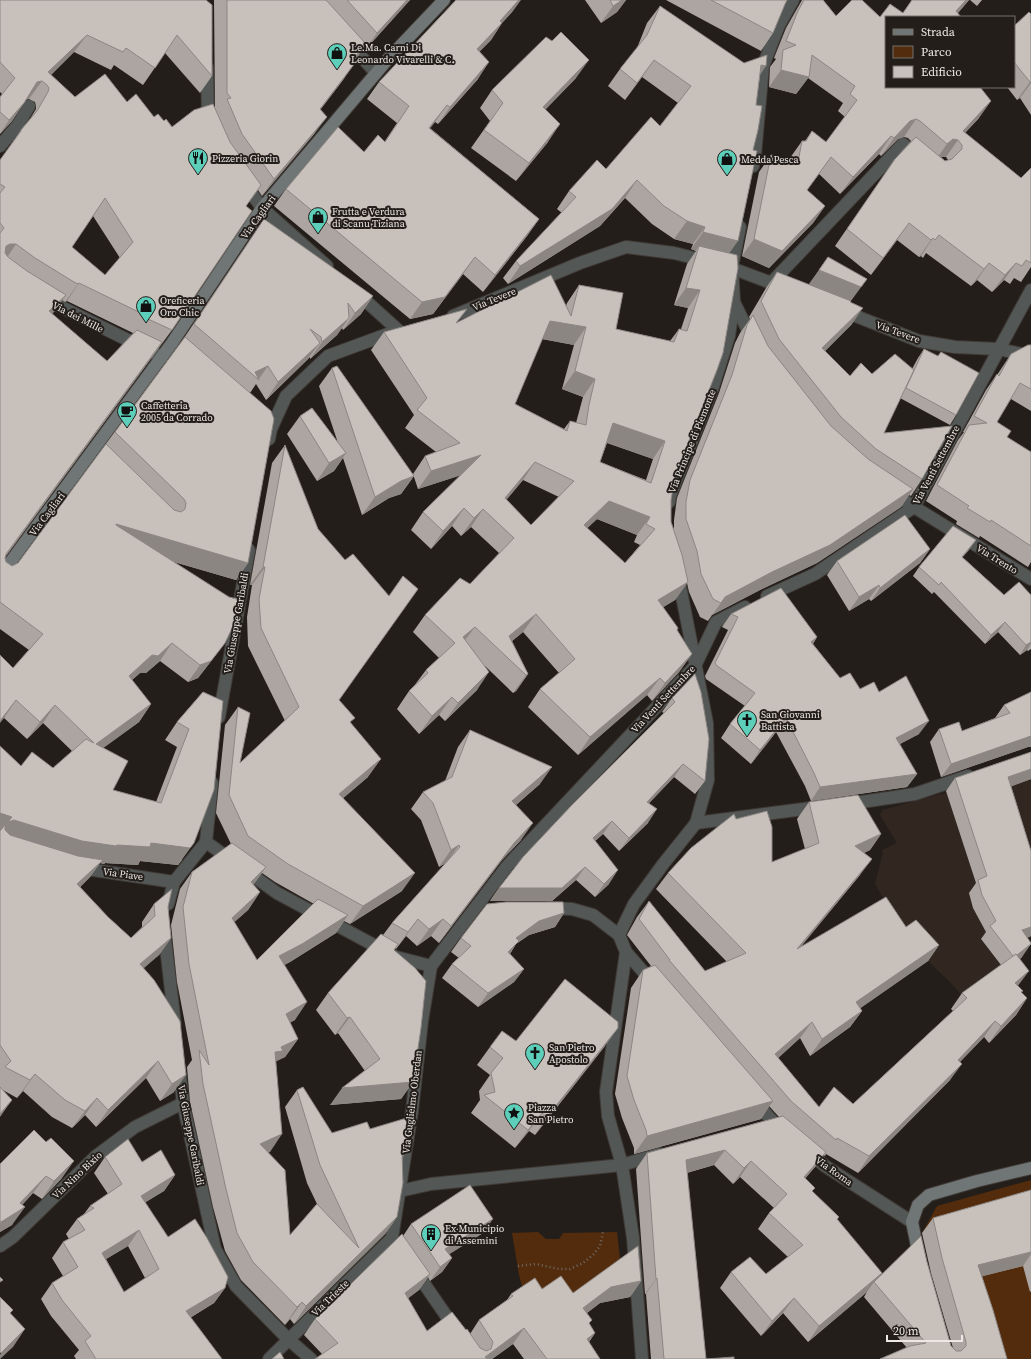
<svg xmlns="http://www.w3.org/2000/svg" width="1031" height="1359" viewBox="0 0 1031 1359" font-family="'Source Serif 4',serif">
<rect width="100%" height="100%" fill="#241e1a"/>
<!-- built -->
<path fill="#322720" d="M1031,763V899L981,940L1005,970L965,999L950,982L928,961L910,942L898,924L875,884L883,852L882,850L897,843L880,815L883,810L966,787Z"/>
<!-- green -->
<g fill="#532c0d">
<path d="M1031,1180V1359H958L922,1233L937,1206Z"/>
<path d="M538,1232L546,1239H559L563,1233L617,1232L621,1267L571,1302L524,1294L519,1275L512,1233Z"/>
</g>
<g fill="none" stroke-linecap="round" stroke-linejoin="round">
<!-- street casing -->
<g stroke="#403a36" stroke-width="14">
<g id="street">
<path d="M349,43L376,73"/>
<path d="M207,67L208,118L209,121"/>
<path d="M0,146L18,125L29,106"/>
<path d="M753,166L755,155L763,66L779,25L793,0"/>
<path d="M244,183L262,208L327,266"/>
<path d="M726,266L785,288"/>
<path d="M771,283L903,144L918,157"/>
<path d="M357,293L398,330"/>
<path d="M45,299L162,357"/>
<path d="M734,302L753,341"/>
<path d="M843,311L919,341L955,347L998,349L1031,356"/>
<path d="M453,316L580,263L626,247L674,253L706,261"/>
<path d="M269,439L271,429L286,396L328,356L396,331"/>
<path d="M892,492L914,507L1031,579"/>
<path d="M669,502L670,496L712,390L729,336L734,302L732,267L740,227"/>
<path d="M767,596L815,574L914,507L1031,290"/>
<path d="M219,717L249,550"/>
<path d="M848,804L915,794L968,776"/>
<path d="M696,823L819,807"/>
<path d="M206,842L212,783"/>
<path d="M206,842L277,893L396,957L431,966"/>
<path d="M80,868L174,882"/>
<path d="M168,904L174,882L206,842"/>
<path d="M548,908L572,909L593,915L619,935"/>
<path d="M164,930L175,1025"/>
<path d="M626,952L606,1092L608,1116L622,1165L633,1238L642,1359"/>
<path d="M653,983L626,952L619,935L634,904L664,863L696,823L708,780L707,723L678,576"/>
<path d="M179,1067L183,1103L215,1249L236,1286L288,1339L311,1359"/>
<path d="M754,1100L774,1123L781,1129"/>
<path d="M807,1151L825,1166L912,1222"/>
<path d="M400,1191L431,1184L622,1165L659,1154"/>
<path d="M392,1238L412,1111L422,1021L431,966L508,865L695,666L716,622L745,607"/>
<path d="M0,1246L13,1237L96,1156L135,1127L183,1103"/>
<path d="M414,1269L456,1330"/>
<path d="M269,1359L392,1238"/>
</g>
</g>
<!-- secondary casing -->
<g stroke="#403a36" stroke-width="14">
<g id="secondary">
<path d="M0,576L172,343L262,208L388,59L444,0"/>
<path d="M919,1256L912,1222L918,1205L929,1195L977,1181L1031,1168"/>
</g>
</g>
<!-- path -->
<path stroke="#706b67" stroke-width="2.5" stroke-dasharray="1 3" stroke-linecap="butt" d="M518,1266L536,1264L559,1269H570L583,1263L593,1255L600,1246L603,1232"/>
<!-- street -->
<use href="#street" stroke="#535756" stroke-width="12"/>
<!-- secondary -->
<use href="#secondary" stroke="#707675" stroke-width="12"/>
</g>
<!-- wall -->
<g fill="#aca5a1" fill-rule="evenodd">
<path d="M0,0H206L212,76L200,93L165,53L143,85L114,65L111,70L74,52L51,75L75,97L127,102L154,117L164,121L172,127L215,108L214,0H410L365,50L363,48L354,62L343,80L320,110L315,133L262,196L258,190L246,206L172,330L6,556L5,558L6,562L12,566L18,563L184,338L264,219L373,296L361,314L343,330L342,328L337,335L310,359V357L307,360L266,400L256,384L250,393L248,563L236,580L174,562L212,660L198,678L188,682L160,661L146,673H140L132,680L151,704L139,722L103,748L113,790L156,802L177,747L165,740L177,722L203,692L182,860L178,865L140,861L138,865L105,863L104,864L100,863L90,877L80,887L108,917L131,938L142,927V922L154,904L168,907L171,938L159,955L143,968L174,1092L160,1101L146,1078L96,1127L85,1115L72,1128L52,1117L23,1091L17,1098L1,1089L0,1117V746L21,766L53,768L72,751L43,723L27,739L4,718L13,668L29,650L0,629V160L21,130L30,119L36,109V106L35,102L29,99H26L12,121L0,134V97L2,94L0,92ZM93,216L120,258L105,275L72,247ZM62,300L65,302L67,301L133,333L107,361L52,314Z"/>
<path d="M585,0H626L617,12L601,23Z"/>
<path d="M666,0H787L785,4L773,33L761,51Z"/>
<path d="M802,0H823L836,16L880,17L903,13L912,0H969L958,13L886,87L979,118L965,133L1021,178L1031,168V267L1021,282L1014,278L1010,284L1004,280L992,292L977,280L971,286L926,253L923,258L921,256L919,257L897,240L871,275L835,246L895,159L911,141L908,138L904,137L898,139L881,156L879,154L840,194L819,174L807,190L825,206L813,223L769,268L742,256L759,172L771,155L789,159L790,158L802,141H805L812,131L826,142L845,117L838,111L843,103L808,78L796,94L769,87L770,67L776,59L774,58L786,28ZM941,157H946L948,160L945,161Z"/>
<path d="M970,0H982L977,6Z"/>
<path d="M660,6L760,75L756,105L753,150L729,253L675,476L671,500V522L674,529V520L677,498L719,393L735,343L740,333L750,319L749,317L766,288L777,272L809,285L828,257L851,302L852,324L825,351L850,376L912,369L918,358L924,349L956,415L950,425L900,398L884,433L922,479L911,496L909,495L901,507L817,563L760,590L712,615L708,621L700,617L689,592L687,583L675,600L663,607L692,654L679,672L652,701L647,695L578,755L528,707L540,689L559,673L523,632L512,641L528,674L516,691L513,693L485,666L477,690L445,721L439,715L419,734L397,709L409,691L414,686L426,670L439,658L413,632L425,615L470,584L499,553L471,527L461,536L452,526L431,549L411,530L423,512L461,475L418,489L413,474L425,456L436,452L405,428L414,415L371,350L384,332L458,322L566,306L567,303L579,285L616,329L670,341L679,329H681L688,308L674,305L687,264L696,251L691,249L693,244L674,239L652,224L625,198L600,226L508,284L503,278L516,261L562,213L557,209L569,191L606,169L660,126L678,103L642,77L625,100L608,86L620,69L637,48L647,23ZM542,339L574,345L562,389L583,397L576,423L570,421L564,429L515,404ZM607,443L653,459L646,480L600,462ZM523,480L559,497L531,525L506,500ZM597,519L637,535L634,542L640,545L625,563L587,528Z"/>
<path d="M513,11L502,23L491,40L480,51L478,79L438,124L435,122L430,128L539,219L527,236L483,292L463,274L433,314L410,319L274,206L286,189L364,152L385,141L397,123L367,99L379,82Z"/>
<path d="M1031,14V115L1020,98L1017,100L1007,87H1014V26Z"/>
<path d="M576,78L545,110L548,142L516,181L471,148L490,121L480,108L492,90Z"/>
<path d="M1031,345V411L1011,399L997,422L1007,437L1031,452V562L1028,567L980,536L979,538L956,524L957,521L926,501L958,440L964,432H963L986,390L997,374V375L1011,354Z"/>
<path d="M332,368L414,476L401,494L389,498L362,515L343,458L334,471L317,481L287,434L300,416L338,443L319,386Z"/>
<path d="M285,445L339,700L351,723L368,777L343,798L402,891L350,924L344,921L336,933L290,962L284,965L295,1020L290,1022L298,1039L285,1057L276,1061L270,1152H268L290,1235L317,1204L307,1183L285,1107L297,1090L332,1133L370,1129L406,1152L402,1158L397,1217L385,1234L294,1324L290,1319L285,1325L241,1280L225,1251L213,1207L190,1102L187,1067L192,1060L177,982L171,925L180,889L192,872L231,844L216,813L225,725L238,707L240,763L285,721L248,646L247,617L252,585H250L272,463ZM262,873L275,882L314,904L257,960L234,922L248,910L260,892L253,885Z"/>
<path d="M930,549L920,563L871,601L869,599L849,611L827,575L837,561Z"/>
<path d="M969,550L962,557L1004,595H1031V649L1028,651L1027,650L1020,655L998,632L985,644L934,592L932,594L913,576L919,567Z"/>
<path d="M731,614L817,637L813,644L840,678L860,689L879,692L919,734L900,744L917,774L907,787L811,801L805,786L776,732L751,764L721,738L730,724L745,706L706,679L705,676L728,630L722,627Z"/>
<path d="M695,674L705,781L695,794L674,777L649,803L648,823L619,851L603,834L595,841L609,884L595,897L576,880L552,901H490L499,888L664,713L662,712L672,698Z"/>
<path d="M1031,692L1028,747L941,777L930,742L939,729L962,731L995,718L1004,705Z"/>
<path d="M470,730L540,784L516,805L521,840L502,860L439,943L431,936L417,946L406,936L396,949L395,948L394,950L413,1082L401,1099L330,1105L365,1071L338,1033L335,1035L316,1010L328,993L383,935L392,923L446,863L439,867L421,820L411,809L423,792L445,781L458,747Z"/>
<path d="M1031,752V779L1011,786L1031,851V936L1027,938L1022,957L1020,959L1018,986L1021,992L1027,998L1016,1015L989,1043L984,1037L960,1062L950,1080L858,1173L826,1154L825,1156L823,1155L815,1167L805,1178L813,1192L839,1217L837,1220L879,1277L927,1262L951,1346L953,1348L931,1273L922,1233L933,1218L1031,1190V1291L1030,1292L1023,1266L982,1276L1007,1359L907,1348L864,1297L867,1292L808,1342L783,1313L761,1336L720,1288L731,1272L766,1274L788,1257L758,1229L769,1213L774,1208L740,1177L733,1184L714,1165L687,1173L706,1359H734H651L646,1294H645L636,1169L647,1153L779,1117L769,1106L761,1119L634,1154V1148L622,1118L615,1094L631,988L643,970L651,966L627,935L637,917L649,901L705,971L727,962L656,889L668,873L736,819L772,862L805,849L797,819L809,802L881,834L870,850L864,853L860,875L801,946L906,927L939,945L928,961L860,1008L862,1011L850,1027L810,1056L800,1038L778,1058L819,1107L853,1104L953,1011L951,1009L962,993L1001,965L981,939L986,932L973,908L969,893L976,883L946,791L955,778Z"/>
<path d="M564,913L555,927L529,935L516,944L510,954L524,969L514,982L478,1007L442,978L452,964L459,958L451,952L461,938Z"/>
<path d="M516,1041L605,1046L535,1135L529,1131L515,1148L471,1113L480,1100L479,1091L490,1075L477,1065L490,1047Z"/>
<path d="M105,1157L142,1162L175,1175L164,1191L145,1202L168,1237L225,1288L214,1303L190,1318L222,1359H76L74,1356L79,1350L51,1316L41,1299L52,1283L63,1276L52,1258L63,1242L69,1239L66,1234L77,1219L84,1214L90,1206L108,1194L94,1173ZM128,1246L145,1278L124,1292L106,1259Z"/>
<path d="M0,1164L62,1178L42,1199L33,1193L22,1205L12,1225L0,1232Z"/>
<path d="M411,1224L483,1233L449,1254L452,1258L442,1272L430,1281L428,1277L419,1290L408,1298L427,1331L466,1330L470,1334L479,1320L507,1300L511,1294L542,1289L573,1293L641,1281L630,1297L600,1303L587,1313L589,1324L595,1333L589,1342L600,1359H524L513,1344L492,1359L322,1354L304,1335L315,1319L403,1236Z"/>
</g>
<!-- shaded-wall -->
<g fill="#8c8683">
<path d="M407,0H410L365,50L377,33Z"/>
<path d="M519,0H521L513,11L488,38L500,21Z"/>
<path d="M622,0H626L617,12L601,23L613,6Z"/>
<path d="M966,0H969L954,17L956,11Z"/>
<path d="M502,23L491,40L465,66L477,49Z"/>
<path d="M87,35L74,52L43,82L42,81L29,99L25,100L37,82Z"/>
<path d="M366,44L355,61L340,77L352,60Z"/>
<path d="M589,60L576,78L530,125L543,107Z"/>
<path d="M654,60L642,77L625,100L637,83Z"/>
<path d="M489,62L478,79L438,124L450,107Z"/>
<path d="M355,63L343,80L308,126L320,109Z"/>
<path d="M761,65L766,66L754,84Z"/>
<path d="M781,70L809,77L796,94L769,87Z"/>
<path d="M1030,82H1031V83L1020,98L1017,100Z"/>
<path d="M991,101L979,118L958,140L946,157H941L935,161L947,144L963,131Z"/>
<path d="M24,103L12,121L0,134L9,120Z"/>
<path d="M447,105L435,122L417,144L429,128Z"/>
<path d="M327,117L315,133L262,196L274,179Z"/>
<path d="M916,119L904,137L898,139L881,156L894,138L910,121Z"/>
<path d="M560,124L548,142L516,181L529,163Z"/>
<path d="M891,136L879,154L840,194L853,177Z"/>
<path d="M831,157L819,174L795,207L807,190Z"/>
<path d="M637,180L625,198L600,226L508,284L520,266Z"/>
<path d="M825,206L813,223L769,268L742,256L754,239Z"/>
<path d="M539,219L527,236L483,292L495,275Z"/>
<path d="M687,221L705,227L693,244L674,239Z"/>
<path d="M909,223L897,240L871,275L883,258Z"/>
<path d="M703,232L738,241L726,258L699,246L696,251L691,249Z"/>
<path d="M933,238L921,256L919,257L931,240Z"/>
<path d="M10,244H16L4,262L6,246Z"/>
<path d="M475,257L463,274L433,314L410,319L422,302Z"/>
<path d="M989,263L977,280L971,286L984,269Z"/>
<path d="M1016,263L1004,280L992,292L1005,275Z"/>
<path d="M819,270L867,279L848,305L806,288Z"/>
<path d="M79,283L67,301L65,302L78,284Z"/>
<path d="M686,288L700,290L688,308L674,305Z"/>
<path d="M66,295L54,312L36,328L49,311Z"/>
<path d="M373,296L361,314L343,330L355,313Z"/>
<path d="M863,308L852,324L811,365L822,348Z"/>
<path d="M349,318L337,335L310,359L322,342Z"/>
<path d="M550,321L586,327L574,345L537,338Z"/>
<path d="M162,342L150,360L0,563L6,554Z"/>
<path d="M320,343L307,360L266,400L278,382Z"/>
<path d="M268,366L258,380L255,372Z"/>
<path d="M575,371L595,379L583,397L562,389Z"/>
<path d="M613,423L665,441L653,459L600,440Z"/>
<path d="M346,453L334,471L317,481L329,463Z"/>
<path d="M481,455L468,473L418,489L431,471Z"/>
<path d="M535,462L523,480L493,516L505,498Z"/>
<path d="M414,476L401,494L389,498L362,515L375,497L401,481Z"/>
<path d="M913,489L901,507L817,563L760,590L712,615L708,621L725,597Z"/>
<path d="M609,501L650,517L637,535L597,519L572,543L584,525Z"/>
<path d="M464,508L452,526L431,549L443,531Z"/>
<path d="M483,509L471,527L461,536L474,518Z"/>
<path d="M116,524L248,563L236,580L104,541Z"/>
<path d="M976,540L969,550L955,566L962,557Z"/>
<path d="M930,549L920,563L871,601L880,588Z"/>
<path d="M263,567H265L252,585H250Z"/>
<path d="M688,582L675,600L646,618L658,600Z"/>
<path d="M879,585L869,599L849,611L859,597Z"/>
<path d="M536,614L523,632L500,651L509,636Z"/>
<path d="M1005,622L998,632L985,644L991,635Z"/>
<path d="M475,627L462,644L463,637Z"/>
<path d="M817,637L808,651L811,642Z"/>
<path d="M1031,642V644L1027,650L1020,655L1026,645Z"/>
<path d="M172,643L160,661L146,673H140L117,693L129,676L152,655Z"/>
<path d="M225,643L212,660L198,678L188,682L200,665Z"/>
<path d="M692,654L679,672L652,701L665,683Z"/>
<path d="M489,672L477,690L445,721L458,703Z"/>
<path d="M528,674L516,691L513,693L526,675Z"/>
<path d="M660,678L647,695L578,755L590,737Z"/>
<path d="M452,697L439,715L419,734L432,716Z"/>
<path d="M16,700L4,718L0,723V721Z"/>
<path d="M151,704L139,722L84,762L96,744Z"/>
<path d="M55,705L43,723L27,739L40,722Z"/>
<path d="M786,718L776,732L751,764L760,750Z"/>
<path d="M929,721L919,734L886,751L896,738Z"/>
<path d="M1031,736V747H1028L941,777L951,764Z"/>
<path d="M381,759L368,777L327,812L339,794Z"/>
<path d="M683,764L674,777L638,815L647,802Z"/>
<path d="M552,767L540,784L500,818L512,801Z"/>
<path d="M1031,769V779L999,791L1008,777Z"/>
<path d="M917,774L907,787L811,801L820,787Z"/>
<path d="M657,809L648,823L619,851L629,838Z"/>
<path d="M0,813L12,817L14,820L117,845L151,843H194L178,865L140,861L138,865L105,863L104,864L100,863L90,877L65,902L0,838Z"/>
<path d="M612,821L603,834L584,851L593,838Z"/>
<path d="M533,823L521,840L502,860L439,943L451,926L514,843Z"/>
<path d="M881,834L870,850L844,862L855,846Z"/>
<path d="M459,845L447,862L439,867L451,850Z"/>
<path d="M872,859L860,875L786,965L797,949Z"/>
<path d="M266,867L253,885L251,882Z"/>
<path d="M585,867L576,880L552,901H490L499,888Z"/>
<path d="M618,870L609,884L595,897L604,884Z"/>
<path d="M415,873L402,891L350,924L363,906Z"/>
<path d="M260,892L248,910L219,936L232,918Z"/>
<path d="M564,913L555,927L529,935L516,944L509,955L508,952L516,938L539,921Z"/>
<path d="M348,915L336,933L290,962L267,974L279,956Z"/>
<path d="M418,919L406,936L396,949L408,932Z"/>
<path d="M443,919L431,936L417,946L429,929Z"/>
<path d="M1031,927V936L1012,943L1022,930Z"/>
<path d="M171,938L159,955L128,982L140,964Z"/>
<path d="M1031,944L1022,957L1005,970L1014,957Z"/>
<path d="M939,945L928,961L845,1019L856,1002Z"/>
<path d="M524,969L514,982L478,1007L488,993Z"/>
<path d="M1029,971L1017,987L1015,983Z"/>
<path d="M1027,998L1016,1015L989,1043L1001,1026Z"/>
<path d="M307,1002L295,1020L274,1032L286,1014Z"/>
<path d="M862,1011L850,1027L810,1056L822,1039Z"/>
<path d="M350,1017L338,1033L335,1035L347,1018Z"/>
<path d="M995,1021L984,1037L946,1076L958,1060Z"/>
<path d="M812,1022L800,1038L764,1071L775,1054Z"/>
<path d="M618,1028L605,1046L535,1135L547,1117Z"/>
<path d="M298,1039L285,1057L275,1062V1052L281,1047Z"/>
<path d="M158,1061L146,1078L96,1127L108,1110Z"/>
<path d="M962,1064L950,1080L858,1173L869,1156Z"/>
<path d="M35,1074L23,1091L17,1098L30,1080Z"/>
<path d="M186,1075L174,1092L160,1101L172,1084Z"/>
<path d="M413,1082L401,1099L330,1105L342,1088Z"/>
<path d="M97,1098L85,1115L72,1128L85,1111Z"/>
<path d="M12,1100L0,1117V1114Z"/>
<path d="M773,1101L761,1119L634,1154L647,1136Z"/>
<path d="M542,1113L529,1131L515,1148L528,1130Z"/>
<path d="M282,1134L270,1152L248,1162L260,1144Z"/>
<path d="M725,1150L714,1165L675,1176L686,1160Z"/>
<path d="M406,1152L393,1170L402,1153Z"/>
<path d="M826,1152L815,1167L793,1193L804,1177Z"/>
<path d="M74,1161L62,1178L42,1199L54,1181Z"/>
<path d="M751,1161L740,1177L733,1184L744,1168Z"/>
<path d="M175,1175L164,1191L130,1212L141,1196Z"/>
<path d="M46,1176L33,1193L14,1214L25,1207L12,1225L0,1232V1223L20,1203Z"/>
<path d="M397,1217L385,1234L294,1324L306,1306Z"/>
<path d="M493,1219L483,1233L437,1262L445,1249Z"/>
<path d="M139,1230L128,1246L91,1268L102,1253Z"/>
<path d="M1031,1252V1254L1023,1266L968,1280L978,1265Z"/>
<path d="M452,1258L442,1272L430,1281L440,1267Z"/>
<path d="M882,1273L875,1283L874,1282L867,1292L808,1342L819,1326Z"/>
<path d="M430,1274L419,1290L394,1309L405,1293Z"/>
<path d="M657,1278L646,1294H645L656,1279Z"/>
<path d="M641,1281L630,1297L600,1303L572,1324L583,1308L611,1287Z"/>
<path d="M225,1288L214,1303L174,1327L186,1311Z"/>
<path d="M794,1298L783,1313L761,1336L772,1321Z"/>
<path d="M302,1302L290,1319L285,1325L297,1307Z"/>
<path d="M524,1328L513,1344L492,1359H483L485,1357Z"/>
<path d="M25,1329L13,1347L0,1359V1355L1,1353Z"/>
<path d="M595,1333L584,1349L587,1339Z"/>
</g>
<!-- building -->
<g fill="#c8c0bb" stroke="#8c8683" fill-rule="evenodd">
<path d="M0,0H206L212,5V76L177,35L155,68L126,48L123,52L87,35L48,72L75,97L105,74L127,102L136,94L154,117L158,114L164,121L166,119L172,127L194,110L213,104L230,142L261,185L246,206L252,211L172,330L148,319L149,317L79,283L78,284L74,282L35,258L16,244H10L6,246L5,253L8,257L27,271L66,295L49,311L107,361L137,330L162,342L6,554L5,558L6,562L12,566L18,563L106,444L174,510L181,512L185,509L186,503L184,499L115,432L185,337L271,411L274,419L248,563L116,524V525L229,597L241,600L239,614L225,643L211,661L200,665L172,643L158,656L152,655L129,676L151,704L96,744L128,761L113,790L161,803L189,729L177,722L203,692L223,701L214,790L194,843L190,848L151,843L150,847L117,845L116,846L82,841L14,820L8,822L12,817L0,813V746L21,766L32,752L53,768L86,739L94,743L55,705L40,722L16,700L0,721V655L13,668L43,634L0,602V233L4,228L0,223V193L5,187L0,184V160L21,131V130L37,111L48,92L49,88L47,85L42,81L37,82L24,103L9,120L0,112V97L15,78L0,62ZM105,198L133,242L105,275L72,247Z"/>
<path d="M227,0H326L366,44L352,60L355,63L320,109L327,117L274,179L242,134L227,99L231,98L227,93Z"/>
<path d="M347,0H407L377,33Z"/>
<path d="M456,0H519L500,21L502,23L477,49L489,62L450,107L447,105L429,128L539,219L495,275L475,257L445,297L422,302L286,189L338,127L364,152L378,135L385,142L409,106L379,82Z"/>
<path d="M610,0H622L613,6Z"/>
<path d="M711,0H787L785,4L773,33Z"/>
<path d="M804,0H823L836,16L852,0H862L880,17L890,4L903,13L912,0H966L956,11L961,17H886V87H980L991,101L963,131L1021,178L1031,168V263L1026,260L1022,266L1016,263L1005,275L989,263L984,269L939,235L935,240L933,238L931,240L909,223L883,258L847,229L895,159L916,137L945,161L952,159L962,149V145L958,140L953,139L947,144L920,121L916,119L910,121L894,138L891,136L853,177L831,157L807,190L825,206L782,251L754,239L771,155L798,162L802,141H806L812,131L826,142L857,100L850,94L855,86L812,55L809,77L781,70L783,50L796,45L786,41L798,11Z"/>
<path d="M660,6L744,63L767,55L766,66L761,65L756,105L762,106L758,130L753,150L757,151L738,241L703,232L705,227L687,221L664,206L637,180L612,209L520,266L516,261L576,197L569,191L597,160L606,169L651,117L660,126L691,86L654,60L637,83L620,69L647,35Z"/>
<path d="M1029,12L1031,14V82H1030L1014,62V26Z"/>
<path d="M561,32L589,60L543,107L560,124L529,163L484,130L503,103L492,90L546,37L552,41Z"/>
<path d="M264,219L373,296L355,313L348,303L349,318L322,342L321,337L310,329L320,343L278,382L268,366L255,372L259,380L194,324Z"/>
<path d="M699,246L737,255L738,268L723,353L717,370L675,476L671,500V522L682,555L688,582L658,600L678,628L677,630L692,654L665,683L660,678L590,737L540,689L575,659L536,614L509,636L528,674L526,675L475,627L463,637L489,672L458,703L452,697L432,716L409,691L428,673L426,670L455,643L425,615L460,578L470,584L514,538L483,509L474,518L464,508L443,531L423,512L481,455L431,471L425,456L460,443L417,410L427,398L384,332L467,309L456,323L551,275L571,316L579,285L623,293L616,329L674,342L679,329L687,331L700,290L686,288ZM550,321L586,327L575,371L595,379L589,405L586,425L570,421L567,431L515,404ZM613,423L665,441L651,483L600,462ZM535,462L574,481L531,525L505,498ZM609,501L650,517L646,524L655,529L625,563L584,525Z"/>
<path d="M828,257L867,279L861,287L819,270Z"/>
<path d="M777,272L851,301L850,302L863,308L822,348L850,376L861,363L872,374L895,354L914,370L884,433L952,426L922,479L876,449L841,417L779,339L761,301Z"/>
<path d="M753,315L768,346L831,426L868,459L913,489L830,545L772,572L725,597L721,603L713,599L701,574L697,551L686,519V502L690,480L732,375L747,325Z"/>
<path d="M1028,345H1031V389L1020,383L997,422L1011,431L1007,437L1031,452V546L991,520L990,522L967,508L969,506L937,485L969,425L987,423L974,416L997,374L999,376L1011,354Z"/>
<path d="M924,349L938,356L941,352L979,373L956,415L906,388Z"/>
<path d="M337,366L414,476L401,481L375,497L332,368Z"/>
<path d="M312,408L346,453L329,463L300,416Z"/>
<path d="M285,445L318,529L345,560L353,554L389,596L403,576L418,589L339,700L355,718L350,722L381,759L339,794L415,873L363,906L288,864L248,836L229,795L238,707L250,713L240,763L299,707L261,628L259,599L265,567H263Z"/>
<path d="M905,515L930,549L880,588L879,585L859,597L837,561Z"/>
<path d="M953,526L976,540L962,557L1004,595L1019,582L1031,595V642L1026,645L1005,622L991,635L941,582L939,585L919,567Z"/>
<path d="M781,588L817,637L811,642L840,678L850,673L860,689L874,682L879,692L906,676L929,721L896,738L917,774L820,787L814,773L786,718L760,750L730,724L755,693L716,665L715,663L738,617L731,614Z"/>
<path d="M695,674L701,692L709,739L705,781L683,764L647,802L657,809L629,838L612,821L593,838L618,870L604,884L585,867L562,888H499L523,857L572,805L675,702L672,698Z"/>
<path d="M1031,692V736L951,764L939,729L959,722L962,731L1010,713L1004,705Z"/>
<path d="M470,730L552,767L512,801L533,823L514,843L451,926L443,919L429,929L418,919L408,932L392,923L460,847L459,845L451,850L433,803L423,792L452,777Z"/>
<path d="M1031,752V769L1008,777L1031,851V927L1022,930L1031,943V944L1017,955L1016,954L1013,956L990,926L996,921L982,895L978,880L987,876L955,778Z"/>
<path d="M858,795L881,834L855,846L872,859L797,949L886,897L906,927L916,920L939,945L856,1002L862,1011L822,1039L812,1022L775,1054L819,1107L834,1087L853,1104L967,998L962,993L1016,954L1029,971L1015,983L1023,991L1021,992L1027,998L1001,1026L995,1021L958,1060L962,1064L869,1156L837,1138L836,1140L791,1101L669,960H670L639,919L649,901L705,971L746,953L668,873L691,848L734,814L736,819L767,811L772,827V862L819,843L809,802Z"/>
<path d="M5,825V830L10,835L78,856L103,860L77,884L108,917L131,938L155,916L154,904L172,889L168,907L171,938L140,964L154,980L180,1021L186,1075L172,1084L158,1061L108,1110L97,1098L85,1111L65,1100L35,1074L30,1080L5,1067L11,1061L0,1045V831Z"/>
<path d="M232,843L266,867L251,882L260,892L232,918L257,960L318,899L348,915L302,944L279,956L307,1002L286,1014L298,1039L281,1047L283,1051L275,1052L282,1134L260,1144L285,1170L290,1235L317,1204L359,1248L320,1165L297,1090L303,1087L332,1133L367,1122L370,1129L410,1117L406,1152L402,1153L403,1183L397,1217L306,1306L302,1302L297,1307L253,1262L237,1233L226,1189L203,1084L199,1050L209,1065L189,964L183,907L192,872Z"/>
<path d="M506,902H563L564,913L539,921L516,938L519,941L508,952L524,969L488,993L452,964L471,946L461,938L487,904Z"/>
<path d="M381,934L398,944L394,950L415,968L426,981L421,1028L413,1082L342,1088L380,1059L350,1017L347,1018L328,993Z"/>
<path d="M655,965L773,1101L647,1136L646,1130L634,1100L627,1076L643,970Z"/>
<path d="M565,979L618,1022V1028L547,1117L542,1113L528,1130L484,1095L495,1092L491,1073L503,1058L490,1047L502,1031L516,1041Z"/>
<path d="M0,1087L12,1100L0,1114Z"/>
<path d="M783,1116L826,1152L804,1177L815,1188L812,1191L839,1217L837,1219L882,1273L819,1326L794,1298L772,1321L731,1272L750,1257L766,1274L803,1245L769,1213L787,1194L751,1161L744,1168L725,1150L686,1160L706,1359L734,1357V1359H664L657,1278L656,1279L647,1153Z"/>
<path d="M34,1130L46,1142L51,1138L74,1161L54,1181L46,1176L20,1203L25,1207L1,1222L0,1221V1164Z"/>
<path d="M128,1139L142,1162L161,1150L175,1175L141,1196L168,1237L195,1219L207,1238L228,1277L225,1288L186,1311L222,1359H96L85,1341L91,1336L62,1300L52,1283L78,1267L63,1242L85,1230L77,1219L94,1208L90,1206L122,1184L105,1157ZM139,1230L159,1269L124,1292L102,1253Z"/>
<path d="M470,1185L493,1219L445,1249L452,1258L440,1267L411,1224Z"/>
<path d="M1031,1190V1252L978,1265L993,1310L1007,1359H880L910,1346L926,1343L874,1282L921,1236L927,1262L951,1346L956,1351H961L966,1346V1342L942,1258L933,1218Z"/>
<path d="M402,1234L430,1274L405,1293L427,1331L452,1312L466,1330L467,1329L480,1348L486,1351L491,1349L493,1342L479,1320L513,1296L511,1294L535,1278L542,1289L561,1276L573,1293L638,1246L641,1281L611,1287L583,1308L592,1320L589,1323L595,1333L587,1339L600,1359H547L524,1328L485,1357L487,1359H315L338,1343L315,1319Z"/>
<path d="M0,1277L3,1280L0,1282Z"/>
<path d="M0,1297L13,1310L10,1313L25,1329L1,1353L0,1352Z"/>
<path d="M280,1352L284,1359H272Z"/>
</g>
<!-- icons -->
<defs>
<g id="shop-pin" transform="scale(1)"><path d="M0 17L-7.5 6A9.5 9.5 0 1 1 7.5 6Z" fill="#5dceb9" stroke="#241e1a"/><path d="M-5-2.5h2.3a2.7 3.5 0 0 1 5.4 0H5L5.5 6h-11ZM-1.5-2.5h3a1.5 2.3 0 0 0-3 0Z" fill="#111"/></g>
<g id="restaurant-pin" transform="scale(1)"><path d="M0 17L-7.5 6A9.5 9.5 0 1 1 7.5 6Z" fill="#5dceb9" stroke="#241e1a"/><path d="M-5-6h1v4h1v-4h1v4h1v-4h1v5L-1.5 .5V6h-2V.5L-5-1ZM5-6V6H3V1.5H1.5Q1.5-4 5-6Z" fill="#111"/></g>
<g id="cafe-pin" transform="scale(1)"><path d="M0 17L-7.5 6A9.5 9.5 0 1 1 7.5 6Z" fill="#5dceb9" stroke="#241e1a"/><path d="M-5.5-4.5H6V0H3Q3 3.5 0 3.5H-2.5Q-5.5 3.5-5.5 0ZM3-3.2v2h1.7v-2ZM-6 4.5H4V6H-6Z" fill="#111"/></g>
<g id="church-pin" transform="scale(1)"><path d="M0 17L-7.5 6A9.5 9.5 0 1 1 7.5 6Z" fill="#5dceb9" stroke="#241e1a"/><path d="M-1.2-6h2.4v3.5h3.3v2.4h-3.3V6h-2.4V-.1h-3.3v-2.4h3.3Z" fill="#111"/></g>
<g id="sight-pin" transform="scale(1)"><path d="M0 17L-7.5 6A9.5 9.5 0 1 1 7.5 6Z" fill="#5dceb9" stroke="#241e1a"/><path d="M0-6L1.8-2.2L6-1.7L2.9 1.2L3.7 5.4L0 3.3L-3.7 5.4L-2.9 1.2L-6-1.7L-1.8-2.2Z" fill="#111"/></g>
<g id="building-pin" transform="scale(1)"><path d="M0 17L-7.5 6A9.5 9.5 0 1 1 7.5 6Z" fill="#5dceb9" stroke="#241e1a"/><path d="M-4-6H4V6H1V3H-1V6H-4ZM-2.5-4.3h1.7v1.8h-1.7ZM.8-4.3h1.7v1.8H.8ZM-2.5-1h1.7V.8h-1.7ZM.8-1h1.7V.8H.8Z" fill="#111"/></g>
</defs>
<g fill-rule="evenodd">
<use href="#shop-pin" x="337" y="53"/>
<use href="#restaurant-pin" x="198" y="158"/>
<use href="#shop-pin" x="727" y="159"/>
<use href="#shop-pin" x="318" y="217"/>
<use href="#shop-pin" x="146" y="306"/>
<use href="#cafe-pin" x="127" y="411"/>
<use href="#church-pin" x="747" y="720"/>
<use href="#church-pin" x="535" y="1053"/>
<use href="#sight-pin" x="514" y="1113"/>
<use href="#building-pin" x="431" y="1234"/>
</g>
<g text-anchor="middle" dominant-baseline="central" stroke-width="4" stroke-linejoin="round" paint-order="stroke">
<!-- poi labels -->
<g font-size="10" fill="#ece8e5" stroke="#241e1a" text-anchor="start">
<text x="351" y="47">Le.Ma. Carni Di<tspan x="351" dy="12">Leonardo Vivarelli &amp; C.</tspan></text>
<text x="212" y="158">Pizzeria Giorin</text>
<text x="741" y="159">Medda Pesca</text>
<text x="332" y="211">Frutta e Verdura<tspan x="332" dy="12">di Scanu Tiziana</tspan></text>
<text x="160" y="300">Oreficeria<tspan x="160" dy="12">Oro Chic</tspan></text>
<text x="141" y="405">Caffetteria<tspan x="141" dy="12">2005 da Corrado</tspan></text>
<text x="761" y="714">San Giovanni<tspan x="761" dy="12">Battista</tspan></text>
<text x="549" y="1047">San Pietro<tspan x="549" dy="12">Apostolo</tspan></text>
<text x="528" y="1107">Piazza<tspan x="528" dy="12">San Pietro</tspan></text>
<text x="445" y="1228">Ex Municipio<tspan x="445" dy="12">di Assemini</tspan></text>
</g>
<!-- street labels -->
<g font-size="10" fill="#ece8e5" stroke="#241e1a">
<text transform="translate(258 217) rotate(-54)">Via Cagliari</text>
<text transform="translate(494 299) rotate(-22)">Via Tevere</text>
<text transform="translate(78 317) rotate(27)">Via dei Mille</text>
<text transform="translate(898 332) rotate(20)">Via Tevere</text>
<text transform="translate(692 441) rotate(-68)">Via Principe di Piemonte</text>
<text transform="translate(936 465) rotate(-62)">Via Venti Settembre</text>
<text transform="translate(47 514) rotate(-53)">Via Cagliari</text>
<text transform="translate(997 559) rotate(32)">Via Trento</text>
<text transform="translate(236 623) rotate(-80)">Via Giuseppe Garibaldi</text>
<text transform="translate(663 699) rotate(-47)">Via Venti Settembre</text>
<text transform="translate(123 874) rotate(8)">Via Piave</text>
<text transform="translate(412 1102) rotate(-83)">Via Guglielmo Oberdan</text>
<text transform="translate(191 1135) rotate(79)">Via Giuseppe Garibaldi</text>
<text transform="translate(834 1171) rotate(35)">Via Roma</text>
<text transform="translate(77 1175) rotate(-43)">Via Nino Bixio</text>
<text transform="translate(330 1298) rotate(-44)">Via Trieste</text>
</g>
</g>
<!-- legend -->
<rect x="885" y="16" width="130" height="72" fill="#241e1a" stroke="#746f6b"/>
<rect x="893" y="29" width="20" height="6" fill="#707675" stroke="#746f6b"/>
<text x="921" y="36" font-size="12" fill="#ece8e5">Strada</text>
<rect x="893" y="46" width="20" height="12" fill="#532c0d" stroke="#746f6b"/>
<text x="921" y="56" font-size="12" fill="#ece8e5">Parco</text>
<rect x="893" y="66" width="20" height="12" fill="#c8c0bb" stroke="#746f6b"/>
<text x="921" y="76" font-size="12" fill="#ece8e5">Edificio</text>
<!-- scale -->
<path d="M887 1335v6h75v-6" fill="none" stroke="#ece8e5" stroke-width="2"/>
<text x="893" y="1335" font-size="12" fill="#ece8e5" stroke="#241e1a" stroke-width="3" paint-order="stroke">20 m</text>
</svg>
